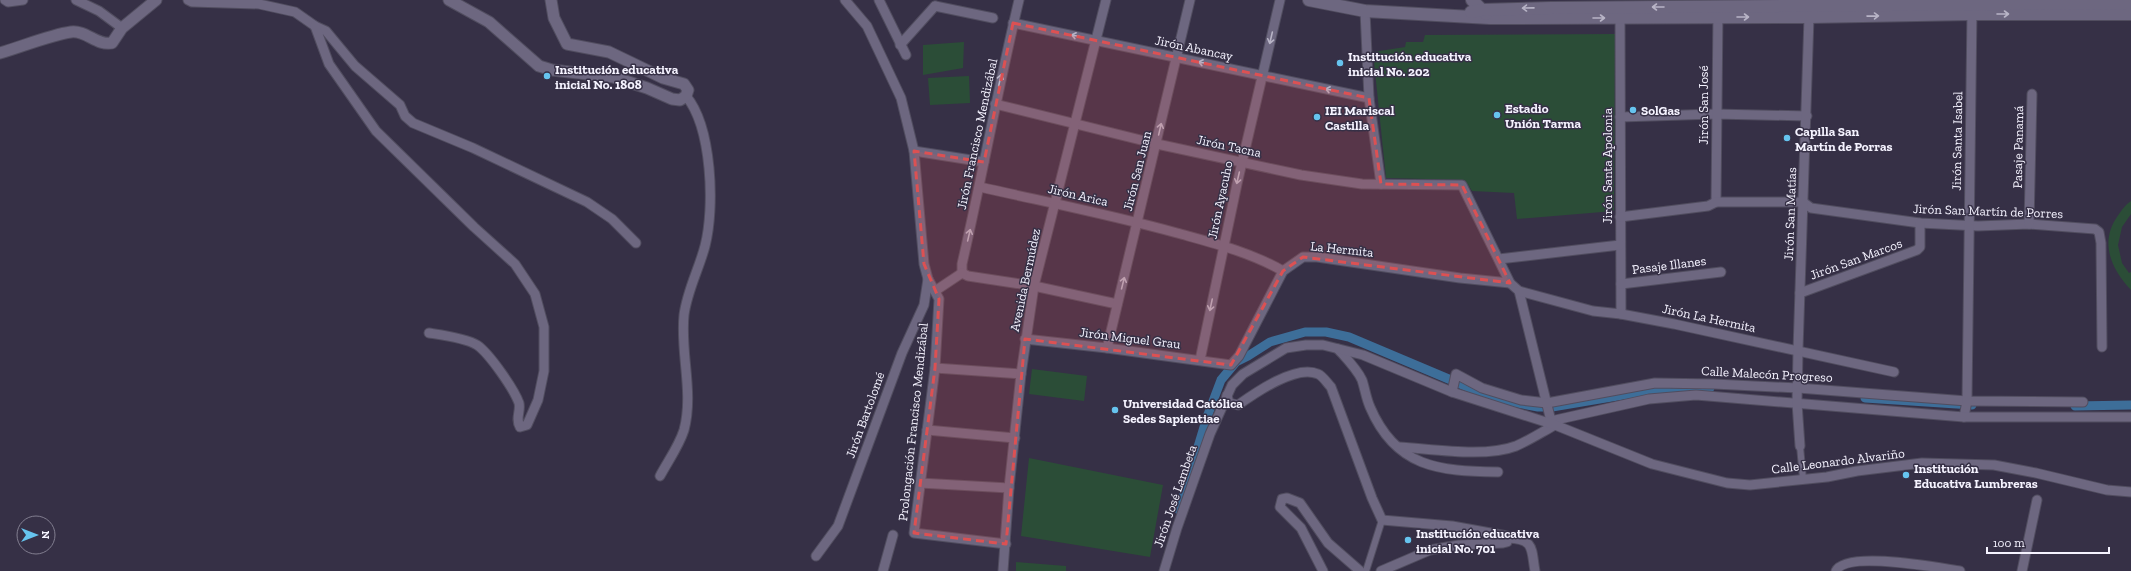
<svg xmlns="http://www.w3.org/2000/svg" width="2131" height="571" viewBox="0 0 2131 571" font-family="'Zilla Slab',serif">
<rect width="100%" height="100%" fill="#363046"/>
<!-- green -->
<g fill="#2b4d37">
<path d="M1615,34L1614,211L1517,219L1514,193L1472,191L1465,180L1386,178L1373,52L1405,47L1406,42H1423L1425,35Z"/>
<path d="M964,42L963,68L923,75V45Z"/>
<path d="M969,76L970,103L930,105L928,78Z"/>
<path d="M2131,201V214L2122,227L2118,245L2122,263L2129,273L2131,272V290C2112,270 2099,243 2117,217C2121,211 2125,205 2131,201Z"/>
<path d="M1032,369L1087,376L1084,401L1029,394Z"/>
<path d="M1029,458L1163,485L1150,557L1021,536Z"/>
<path d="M1016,562L1066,566V571H1016Z"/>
</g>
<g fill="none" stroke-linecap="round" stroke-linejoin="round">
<!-- canal -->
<g stroke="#3d6e99" stroke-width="9">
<path d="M1865,398L1972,405"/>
<path d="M2075,406L2131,405"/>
<path d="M1179,510L1207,417L1221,380L1236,362L1248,356L1270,342L1305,332H1326L1349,337L1496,399L1538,407H1552L1647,391L1710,388"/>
</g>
<!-- pedestrian casing -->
<g stroke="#514d5f" stroke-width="8">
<g id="pedestrian">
<path d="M1800,446L1803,479"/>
<path d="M1366,571L1382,520"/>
</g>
</g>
<!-- minor casing -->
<g stroke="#514d5f" stroke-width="11">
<g id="minor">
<path d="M5,0L8,2L23,0"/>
<path d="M76,0L99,11L122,28"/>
<path d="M188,0L192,2L259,4L295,12L315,26L326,31L355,66L400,105L405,116L413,123L473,148L587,202L612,219L636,243"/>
<path d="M845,0L867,26L901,98L914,151L924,264L928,279L939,299L935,368L914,533L1006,544"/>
<path d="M879,0L906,55"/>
<path d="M935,6L993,18"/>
<path d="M1365,11L1369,98L1381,184"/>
<path d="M1620,17L1621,314"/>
<path d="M1013,23L1369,98"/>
<path d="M315,26L329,64L376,131L474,227L515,264L535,294L544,327V371L538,400L527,425L520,427C515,419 521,411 519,403C514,389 489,353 477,345C466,338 442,335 429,333"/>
<path d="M900,45L935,6"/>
<path d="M995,104L1157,144L1301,175L1362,184L1462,185L1510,283L1519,291L1551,421L1555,425"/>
<path d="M1620,117L1715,114L1807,116"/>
<path d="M914,151L984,162"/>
<path d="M980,187C1046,202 1112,215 1177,233C1213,243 1250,252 1283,271"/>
<path d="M1716,202L1718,11"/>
<path d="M1620,217L1708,206L1716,202H1803L1811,208L1920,223L1978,226L2029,224L2095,229L2099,232L2101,243L2102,347"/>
<path d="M2029,224L2032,94"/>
<path d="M1499,259L1620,245"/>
<path d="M962,273V264C982,177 998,88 1019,0"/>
<path d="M962,273L968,276L1034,286L1117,304"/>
<path d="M1621,284L1721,272"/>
<path d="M935,291L962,273"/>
<path d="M1519,291L1593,311L1621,314L1674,324L1894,372"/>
<path d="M1800,293L1917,250L1920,247V223"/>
<path d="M1025,339L1107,348L1231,365L1239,356L1283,271L1303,257H1317L1460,278L1510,283"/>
<path d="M1107,348L1190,0"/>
<path d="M1338,349C1346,358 1357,369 1362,380C1365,389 1366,398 1370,407C1396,468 1439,471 1498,472"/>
<path d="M1200,360L1237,184L1280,0"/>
<path d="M935,368L1021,374"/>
<path d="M1452,392L1456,374L1482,388L1521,400L1547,403L1655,383L1714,384L1798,388L1967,401L2083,402"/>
<path d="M1227,395L1229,403L1238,405C1255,393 1296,364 1318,374C1323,376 1327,383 1331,387L1372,498L1382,520L1452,526L1507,536V542L1503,543L1459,545L1430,550L1381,571"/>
<path d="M1964,417L1967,401L1972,9"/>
<path d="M1551,421L1649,399L1696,395L1964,417H2131"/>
<path d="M927,430L1015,438"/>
<path d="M1800,446L1797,403L1798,350L1809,17"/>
<path d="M1399,447C1433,449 1485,458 1516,446C1530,440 1542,432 1555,425"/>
<path d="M660,476C668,461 679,446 684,430C694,392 680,353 684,315C687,291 699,269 705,246C715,207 712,127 686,96"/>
<path d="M920,483L1009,488"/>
<path d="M1508,538C1535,539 1531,549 1535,571"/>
<path d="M816,556L838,526L902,353L924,305L928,279"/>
<path d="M883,571L893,535"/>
<path d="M1003,571L1009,488L1021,374L1034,286L1106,0"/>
<path d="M1164,571L1177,528L1210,434L1232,385L1243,374L1286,348L1306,345H1323L1363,355L1452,392L1555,425L1652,464L1727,483L1750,485L1827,477L1857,471L1922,463L1994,465L2036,473L2107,490L2131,492"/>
<path d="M1323,571L1301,528L1280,507L1282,499L1287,498L1300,503L1328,543L1360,571"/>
<path d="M1836,571C1846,550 1939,568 1960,571"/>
<path d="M2022,571L2037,500"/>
</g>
</g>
<!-- tertiary casing -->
<g stroke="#514d5f" stroke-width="13">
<g id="tertiary">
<path d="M449,0L489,22L539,66L552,70L613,77L647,88L672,99L680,100L686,96L688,90L684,84L663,78L609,52L567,44L554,18L551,0"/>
<path d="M0,53C21,47 50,35 71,32C86,30 97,46 112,43L122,28L156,0"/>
</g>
</g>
<!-- secondary casing -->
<g stroke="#514d5f" stroke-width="14">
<g id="secondary">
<path d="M1309,0L1365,11L1490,18L1809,17L1972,14H2131"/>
<path d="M1472,0L1486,14"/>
<path d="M1471,12L1481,10L1551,8L2131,3"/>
</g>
</g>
<!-- pedestrian -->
<use href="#pedestrian" stroke="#6d6780" stroke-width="6"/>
<!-- minor -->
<use href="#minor" stroke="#6d6780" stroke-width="9"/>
<!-- tertiary -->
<use href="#tertiary" stroke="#6d6780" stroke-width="11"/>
<!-- secondary -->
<use href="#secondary" stroke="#6d6780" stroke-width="12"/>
</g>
<!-- one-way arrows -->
<defs><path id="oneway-shaft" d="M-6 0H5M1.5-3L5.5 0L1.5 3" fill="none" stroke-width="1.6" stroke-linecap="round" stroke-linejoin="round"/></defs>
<g stroke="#b8b4c6">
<use href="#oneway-shaft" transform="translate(1658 7) rotate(180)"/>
<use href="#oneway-shaft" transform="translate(1528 8) rotate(179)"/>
<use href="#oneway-shaft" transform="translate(2003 14)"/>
<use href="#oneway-shaft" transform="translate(1873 16) rotate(-1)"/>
<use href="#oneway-shaft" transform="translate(1743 17)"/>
<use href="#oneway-shaft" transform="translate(1599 18)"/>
<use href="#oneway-shaft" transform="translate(1077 36) rotate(-168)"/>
<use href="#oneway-shaft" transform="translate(1271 38) rotate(103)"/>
<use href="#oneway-shaft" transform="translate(1204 63) rotate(-168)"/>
<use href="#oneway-shaft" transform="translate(1000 80) rotate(-77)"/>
<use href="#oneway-shaft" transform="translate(1331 90) rotate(-168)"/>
<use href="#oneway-shaft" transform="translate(1160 129) rotate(-77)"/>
<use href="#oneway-shaft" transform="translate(1238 178) rotate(103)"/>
<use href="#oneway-shaft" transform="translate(969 235) rotate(-77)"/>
<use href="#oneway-shaft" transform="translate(1123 283) rotate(-76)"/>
<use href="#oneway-shaft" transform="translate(1211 305) rotate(102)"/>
</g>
<!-- marked area -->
<path fill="#dc5153" fill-opacity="0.2" stroke="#dc5153" stroke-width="3" stroke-dasharray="8 5" stroke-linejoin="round" d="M1013,23L1369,98L1381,184L1462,185L1510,283L1303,257L1283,271L1231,365L1025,339L1006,544L914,533L935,368L939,299L924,264L914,151L984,162Z"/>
<!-- markers -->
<g fill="#66c4ef" stroke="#363046" stroke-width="1.5">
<circle cx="1340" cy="63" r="4"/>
<circle cx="547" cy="76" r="4"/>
<circle cx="1633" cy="110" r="4"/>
<circle cx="1497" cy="115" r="4"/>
<circle cx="1317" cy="117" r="4"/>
<circle cx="1787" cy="138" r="4"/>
<circle cx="1115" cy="410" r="4"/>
<circle cx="1906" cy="475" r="4"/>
<circle cx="1408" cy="540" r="4"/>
</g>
<g text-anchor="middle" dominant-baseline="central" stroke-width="3" stroke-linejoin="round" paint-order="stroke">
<!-- street labels -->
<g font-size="13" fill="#f5f3ff" stroke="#363046">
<text transform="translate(1194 48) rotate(12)">Jirón Abancay</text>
<text transform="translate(1703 105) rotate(-90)">Jirón San José</text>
<text transform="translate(977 134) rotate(-78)">Jirón Francisco Mendizábal</text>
<text transform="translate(1957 141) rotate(-89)">Jirón Santa Isabel</text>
<text transform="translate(1229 146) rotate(12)">Jirón Tacna</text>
<text transform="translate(2018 147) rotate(-89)">Pasaje Panamá</text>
<text transform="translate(1607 166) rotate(-90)">Jirón Santa Apolonia</text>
<text transform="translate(1137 171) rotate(-76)">Jirón San Juan</text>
<text transform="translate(1078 195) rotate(13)">Jirón Arica</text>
<text transform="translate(1220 200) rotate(-78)">Jirón Ayacuho</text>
<text transform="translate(1988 211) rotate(2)">Jirón San Martín de Porres</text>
<text transform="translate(1790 214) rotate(-88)">Jirón San Matías</text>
<text transform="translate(1342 249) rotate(6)">La Hermita</text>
<text transform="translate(1856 259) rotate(-20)">Jirón San Marcos</text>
<text transform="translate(1669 265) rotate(-7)">Pasaje Illanes</text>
<text transform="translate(1025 280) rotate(-78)">Avenida Bermúdez</text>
<text transform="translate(1709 318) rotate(12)">Jirón La Hermita</text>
<text transform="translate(1130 338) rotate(7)">Jirón Miguel Grau</text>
<text transform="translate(1767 374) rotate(3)">Calle Malecón Progreso</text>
<text transform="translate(865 415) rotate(-70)">Jirón Bartolomé</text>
<text transform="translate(913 422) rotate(-84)">Prolongación Francisco Mendizábal</text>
<text transform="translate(1838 461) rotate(-7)">Calle Leonardo Alvariño</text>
<text transform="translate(1175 496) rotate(-71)">Jirón José Lambeta</text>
</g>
<!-- poi labels -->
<g font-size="13" font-weight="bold" fill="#f5f3ff" stroke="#363046" text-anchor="start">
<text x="1348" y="56">Institución educativa<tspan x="1348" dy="15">inicial No. 202</tspan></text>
<text x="555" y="69">Institución educativa<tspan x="555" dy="15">inicial No. 1808</tspan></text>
<text x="1505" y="108">Estadio<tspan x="1505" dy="15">Unión Tarma</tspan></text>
<text x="1325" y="110">IEI Mariscal<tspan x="1325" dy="15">Castilla</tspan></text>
<text x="1641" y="110">SolGas</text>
<text x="1795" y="131">Capilla San<tspan x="1795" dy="15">Martín de Porras</tspan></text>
<text x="1123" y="403">Universidad Católica<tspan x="1123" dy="15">Sedes Sapientiae</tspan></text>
<text x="1914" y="468">Institución<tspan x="1914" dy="15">Educativa Lumbreras</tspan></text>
<text x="1416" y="533">Institución educativa<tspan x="1416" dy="15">inicial No. 701</tspan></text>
</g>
</g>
<!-- north arrow -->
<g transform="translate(36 535) rotate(90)"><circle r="19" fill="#363046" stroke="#827e90"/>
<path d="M0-3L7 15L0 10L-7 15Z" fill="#66c4ef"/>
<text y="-6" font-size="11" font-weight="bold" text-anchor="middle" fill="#f5f3ff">N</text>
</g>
<!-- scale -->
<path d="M1987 547v6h122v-6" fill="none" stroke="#f5f3ff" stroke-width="2"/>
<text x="1993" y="547" font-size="12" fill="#f5f3ff" stroke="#363046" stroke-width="3" paint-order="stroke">100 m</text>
</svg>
